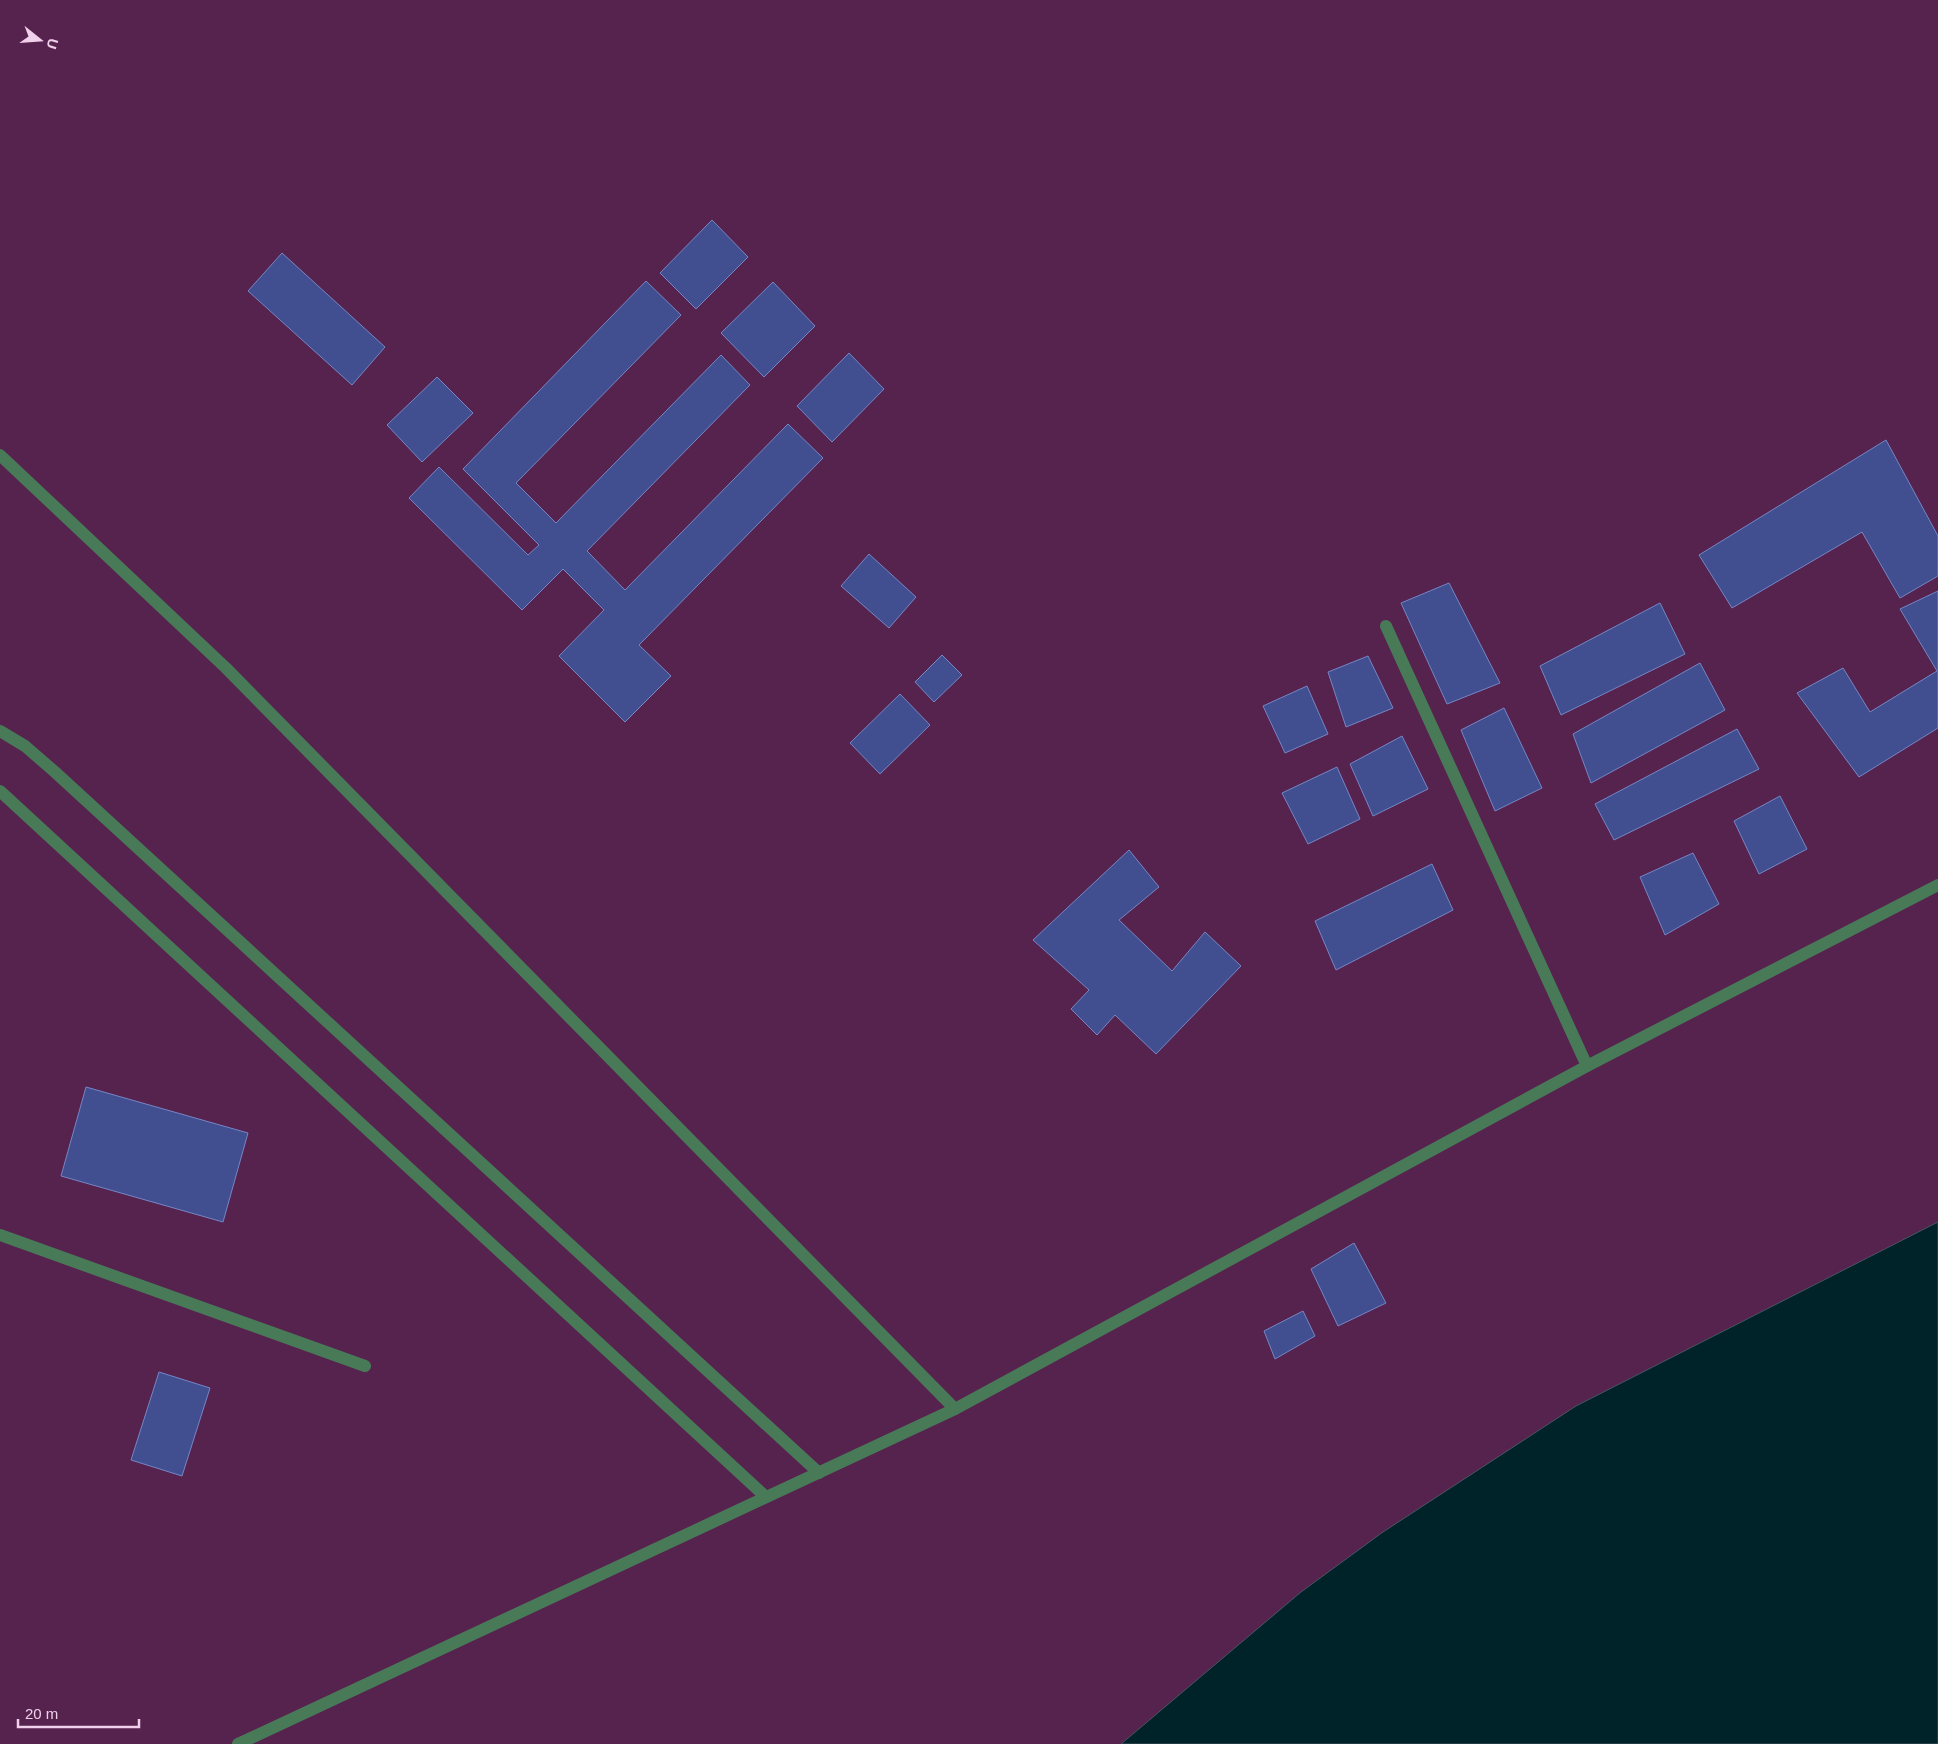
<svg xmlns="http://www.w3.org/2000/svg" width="1938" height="1744" viewBox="0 0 1938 1744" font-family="Helvetica,sans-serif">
<rect width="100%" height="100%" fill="#56234f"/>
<!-- water -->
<path fill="#002229" stroke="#485663" d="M1938,1222V1744H1121L1301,1592L1383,1532L1576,1406Z"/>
<!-- building -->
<g fill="#414e8f" stroke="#7686c6">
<path d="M712,220L748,257L696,309L660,273Z"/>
<path d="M282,253L385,347L352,385L248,291Z"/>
<path d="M646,281L681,315L516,483L556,523L721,355L750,385L587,551L625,590L788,424L823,458L639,645L671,676L625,722L559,656L604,610L563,569L522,610L409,498L439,467L528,555L539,545L463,469Z"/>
<path d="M773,282L815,326L764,377L721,333Z"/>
<path d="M849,353L884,389L832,442L797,406Z"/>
<path d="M437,377L473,413L422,462L387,425Z"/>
<path d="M1886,440L1938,536V576L1900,598L1862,532L1732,608L1699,555Z"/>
<path d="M869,554L916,597L889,628L841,586Z"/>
<path d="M1449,583L1500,683L1447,704L1401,603Z"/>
<path d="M1938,591V728L1859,777L1797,693L1843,668L1870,712L1937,671L1900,609Z"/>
<path d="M1660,603L1685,654L1561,715L1540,666Z"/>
<path d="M942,655L962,675L934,702L915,682Z"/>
<path d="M1368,656L1393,708L1346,727L1328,672Z"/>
<path d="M1700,663L1725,710L1591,783L1573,734Z"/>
<path d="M1307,686L1328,734L1285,753L1263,706Z"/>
<path d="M900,694L930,725L880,774L850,743Z"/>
<path d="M1504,708L1542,788L1495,811L1461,730Z"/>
<path d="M1737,729L1759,769L1614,840L1595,804Z"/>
<path d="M1402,736L1428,789L1373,816L1350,764Z"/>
<path d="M1337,767L1360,819L1308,844L1282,793Z"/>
<path d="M1780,796L1807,849L1759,874L1734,821Z"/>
<path d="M1129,850L1159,887L1119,920L1172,971L1205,932L1241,966L1156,1054L1115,1015L1097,1035L1071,1009L1089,990L1033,940Z"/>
<path d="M1693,853L1719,904L1665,935L1640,877Z"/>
<path d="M1432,864L1453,910L1336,970L1315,921Z"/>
<path d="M86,1087L248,1133L223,1222L61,1176Z"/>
<path d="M1354,1243L1386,1303L1338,1326L1311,1269Z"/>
<path d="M1303,1311L1315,1336L1275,1359L1264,1331Z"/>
<path d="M159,1372L210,1388L182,1476L131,1460Z"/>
</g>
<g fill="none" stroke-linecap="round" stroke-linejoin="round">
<!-- minor -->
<g stroke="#497a58" stroke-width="12">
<path d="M0,455L226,668L955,1409"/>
<path d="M1386,626L1587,1066"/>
<path d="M0,731L25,746L55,772L819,1473"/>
<path d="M0,791L766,1497"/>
<path d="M0,1235L365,1366"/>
<path d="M238,1744L955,1409L1587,1066L1938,885"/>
</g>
</g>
<!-- north arrow -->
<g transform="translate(40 40) rotate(107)" stroke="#56234f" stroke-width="4" paint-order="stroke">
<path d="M0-4L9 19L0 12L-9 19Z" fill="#f0d0ea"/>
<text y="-8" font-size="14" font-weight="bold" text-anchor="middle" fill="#f0d0ea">U</text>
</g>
<!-- scale -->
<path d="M18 1719v8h121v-8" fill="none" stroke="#f0d0ea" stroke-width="2.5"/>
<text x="25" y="1719" font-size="15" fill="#f0d0ea" stroke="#56234f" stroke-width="4" paint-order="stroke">20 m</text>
</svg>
